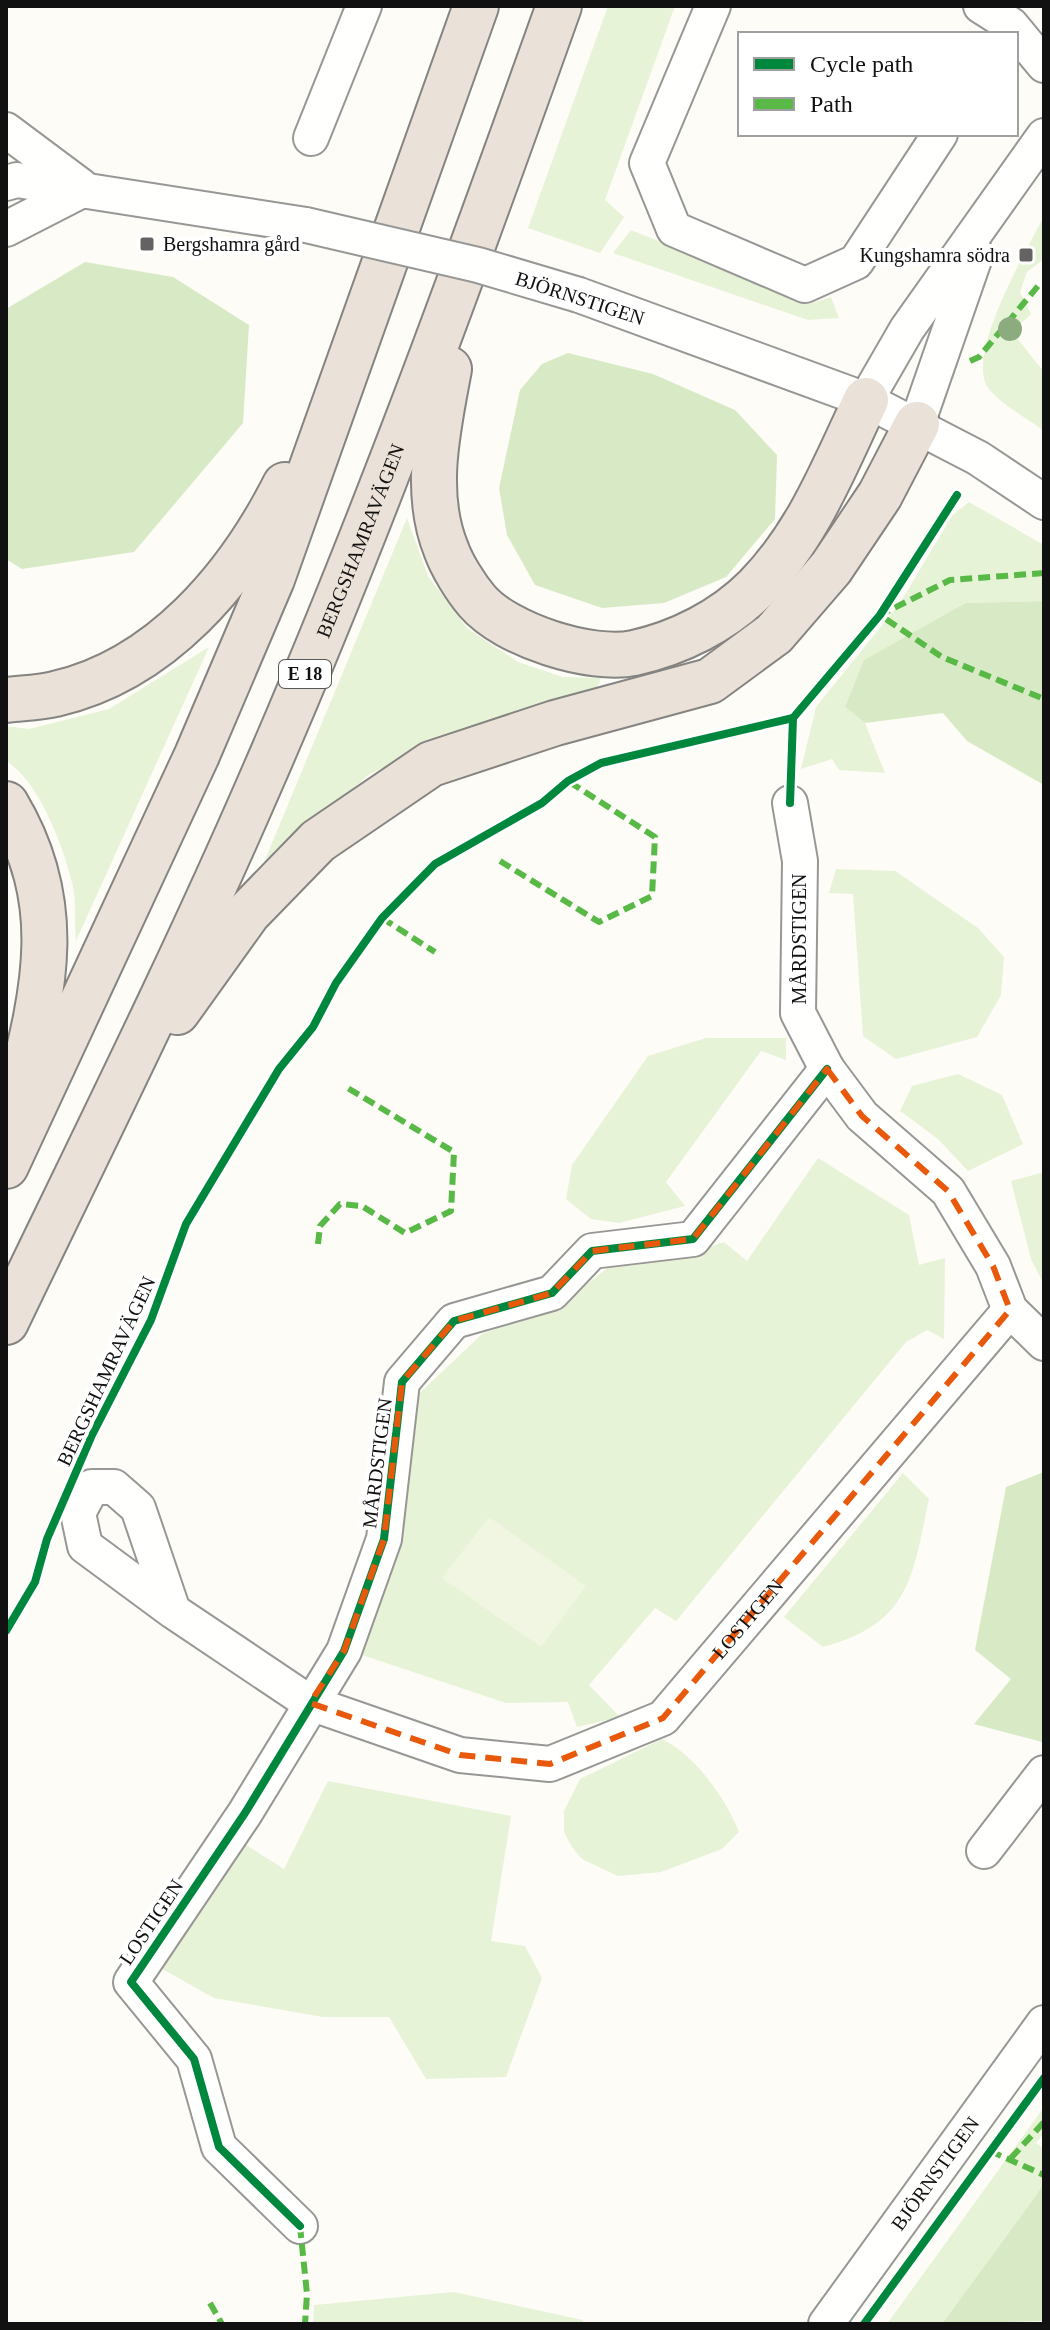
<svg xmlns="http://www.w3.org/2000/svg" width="1050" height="2330" viewBox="0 0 1050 2330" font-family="Georgia,serif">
<rect width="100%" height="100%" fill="#fdfcf7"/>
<!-- green -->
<g fill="#e7f3d7">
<path d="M608,6H675L605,200L624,217L600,253L528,228Z"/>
<path d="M1044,216V259L1027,272L1020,292L1031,314L1012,332L1044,372V431C1027,418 1003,406 989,389C963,357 1028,248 1044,216Z"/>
<path d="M631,230L812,303L831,297L839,318L808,320L613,253Z"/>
<path d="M969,502L1044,545V601L966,603L845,707L865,723L885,773L839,770L832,759L801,769L816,707L900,603L952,516Z"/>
<path d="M407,518L428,576L467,628L518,662L563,677L601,678L595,695L456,732L370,774L262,867Z"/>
<path d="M209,647L76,941C74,921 77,898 71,879C62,843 38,780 6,761V726L29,729L109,709Z"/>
<path d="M836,869L895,871L978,928L1004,957L1001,995L977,1037L896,1059L863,1036L853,894L829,893Z"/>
<path d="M706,1038H786V1060L761,1051L666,1182L685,1206L619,1223L591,1219L566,1199L572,1165L648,1056Z"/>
<path d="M958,1074L1002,1095L1023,1144L968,1171L938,1139L900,1111L912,1086Z"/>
<path d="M818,1158L909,1215L919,1265L945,1258L944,1339L927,1330L906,1342L676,1621L655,1608L589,1685L620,1717L577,1727L568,1702L506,1703L356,1653L405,1407L482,1334L557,1307L641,1242L687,1255L724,1242L747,1261Z"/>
<path d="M1044,1172V1285L1031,1259L1011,1181Z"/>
<path d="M903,1473L929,1499C912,1577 911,1623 823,1647L784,1617Z"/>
<path d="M662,1739C695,1755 726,1799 739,1832L722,1849L661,1872L618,1876L582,1859L572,1847L564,1832V1811L580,1779Z"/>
<path d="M328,1781L511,1816L491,1941L525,1946L542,1978L506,2077L426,2079L389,2017H323L214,1998L148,1961L240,1841L284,1869Z"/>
<path d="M1044,2107V2133L1036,2143L1044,2149V2183L1034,2198L942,2324H887Z"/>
<path d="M454,2292L583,2320L582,2324H313L314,2305Z"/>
</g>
<!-- forest -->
<g fill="#d8eac5">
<path d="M85,262L173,277L249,325L243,423L134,552L22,569L6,559V309Z"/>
<path d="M568,353L653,374L735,410L777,455L775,519L726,577L664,603L602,608L535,585L507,535L499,488L520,390L542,364Z"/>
<path d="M1044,601V785L967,741L943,713L865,723L845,707L864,660L966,603Z"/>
<path d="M1044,1472V1740L1042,1742L974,1724L1011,1679L975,1650L1006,1487Z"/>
<path d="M1044,2183V2321L942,2324L1034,2198Z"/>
</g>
<!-- pitch -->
<path fill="#f0f6e1" d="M489,1517L586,1586L541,1647L442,1578Z"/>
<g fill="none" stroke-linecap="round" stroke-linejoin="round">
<!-- minor casing -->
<g stroke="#979795" stroke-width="38">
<g id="minor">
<path d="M713,6L647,163L674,229L805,285L856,262L940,134"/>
<path d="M981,6L1011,25L1044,65"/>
<path d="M6,130L81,186"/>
<path d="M311,138L364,6"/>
<path d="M6,183L17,180L306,225"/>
<path d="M6,229L84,189"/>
<path d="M579,295L866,400L978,458L1044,502"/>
<path d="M866,400L907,329L1044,136"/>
<path d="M917,424L976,254"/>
<path d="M790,803L800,861L798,1013L827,1069L862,1116L948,1191L993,1266L1010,1310L1044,1343"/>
<path id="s1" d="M173,1611L138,1508L114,1487H92L78,1513L85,1546L173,1611L310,1703L460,1755L550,1764L663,1718L1010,1310"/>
<path d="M984,1851L1044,1773"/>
<path d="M300,2226L219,2147L194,2059L131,1982L245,1813L344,1651L384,1539L402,1382L454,1321L552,1293L592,1251L693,1239L827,1069"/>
<path id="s2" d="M826,2324L1044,2023"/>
</g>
</g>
<!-- highway casing -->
<g stroke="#858482" stroke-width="48">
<g id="highway">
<path d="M449,369C438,428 423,492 446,549C452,566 466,588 477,601C506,635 591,662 634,653C679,643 723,621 756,588C809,534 834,467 866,400"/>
<path d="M6,700C22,698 39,698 55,694C161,670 238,578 285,485"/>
<path d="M6,804C65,902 45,987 19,1091"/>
<path d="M177,1012L248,913L318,841L431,764L555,723L710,681L774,634L831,568L880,495L917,424"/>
<path d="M6,1166L197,755L272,579L476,6"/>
<path id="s3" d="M6,1322C92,1143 181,965 260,783C371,529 466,267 559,6"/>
</g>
</g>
<!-- minor -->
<use href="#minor" stroke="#fffffe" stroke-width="34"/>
<!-- highway -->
<use href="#highway" stroke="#eae1d8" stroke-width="44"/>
<!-- minor-bridge casing -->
<g stroke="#979795" stroke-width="38" stroke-linecap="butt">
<path id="minor-bridge" d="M306,225L478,265L579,295"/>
</g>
<!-- minor-bridge -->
<use href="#minor-bridge" stroke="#fffffe" stroke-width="34"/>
<!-- quiet -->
<g stroke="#58b947" stroke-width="6" stroke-dasharray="12 6" stroke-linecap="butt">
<path d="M970,361L979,357L1038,286"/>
<path d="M1044,573L950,580L880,615L942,657L1044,699"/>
<path d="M500,861L599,922L652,896L655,837L568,781"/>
<path d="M382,918L435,952"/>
<path d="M318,1244L320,1226L340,1204L362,1206L405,1233L451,1211L454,1152L346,1087"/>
<path d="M990,2151L1044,2175"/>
<path d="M1011,2158L1044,2122"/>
<path d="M300,2226L307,2294L305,2324"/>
<path d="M210,2303L222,2324"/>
</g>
<!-- cycleway casing -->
<g stroke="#fff" stroke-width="13">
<g id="cycleway">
<path d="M790,803L793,718L880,615L957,495"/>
<path d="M6,1631L35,1582L47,1539L92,1435L151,1320L186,1224L279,1069L313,1027L336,983L382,918L435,864L542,803L568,781L601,763L793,718"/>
<path d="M300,2226L219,2147L194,2059L131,1982L245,1813L344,1651L384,1539L402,1382L454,1321L552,1293L592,1251L693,1239L827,1069"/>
<path d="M864,2324L1044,2078"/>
</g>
</g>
<!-- cycleway -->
<use href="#cycleway" stroke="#00873e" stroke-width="8"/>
</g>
<!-- trees -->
<circle fill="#8cac80" cx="1010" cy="329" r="12"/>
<!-- marked area -->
<path fill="none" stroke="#e8590c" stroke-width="6" stroke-dasharray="16 10" stroke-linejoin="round" d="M827,1069L862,1116L948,1191L993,1266L1010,1310L663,1718L550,1764L460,1755L310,1703L344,1651L384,1539L402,1382L454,1321L552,1293L592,1251L693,1239Z"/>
<!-- markers -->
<g fill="#646362" stroke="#fff" stroke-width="3">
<rect x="139" y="236" width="16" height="16" rx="4"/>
<rect x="1018" y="247" width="16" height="16" rx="4"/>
</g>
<g text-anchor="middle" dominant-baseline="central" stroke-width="8" stroke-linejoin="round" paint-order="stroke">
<!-- shield labels -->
<rect fill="#fff" stroke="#585858" stroke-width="2" x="279" y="660" width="52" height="28" rx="6"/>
<g font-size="18" font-weight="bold" fill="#111">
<text x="305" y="674">E 18</text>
</g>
<!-- poi labels -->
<g font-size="20" fill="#111" stroke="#fff" text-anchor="start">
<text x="163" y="244">Bergshamra gård</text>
<text x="1010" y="255" text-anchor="end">Kungshamra södra</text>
</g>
<!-- street labels -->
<g font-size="20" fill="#111" stroke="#fff">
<text transform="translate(580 298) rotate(18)">BJÖRNSTIGEN</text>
<text stroke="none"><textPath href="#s3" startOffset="858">BERGSHAMRAVÄGEN</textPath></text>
<text transform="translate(799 939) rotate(-90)">MÅRDSTIGEN</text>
<text transform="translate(106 1371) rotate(-65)">BERGSHAMRAVÄGEN</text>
<text transform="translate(377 1463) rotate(-83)">MÅRDSTIGEN</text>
<text stroke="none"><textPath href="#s1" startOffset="1002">LOSTIGEN</textPath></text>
<text transform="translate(151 1922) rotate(-56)">LOSTIGEN</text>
<text stroke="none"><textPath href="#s2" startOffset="186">BJÖRNSTIGEN</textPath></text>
</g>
</g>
<!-- border -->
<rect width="1050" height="2330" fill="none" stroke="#111111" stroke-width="16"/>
<!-- legend -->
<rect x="738" y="32" width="280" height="104" fill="#ffffff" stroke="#a0a0a0" stroke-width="2"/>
<rect x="754" y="58" width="40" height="12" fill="#00873e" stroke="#a0a0a0" stroke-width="2"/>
<text x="810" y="72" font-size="24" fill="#111111">Cycle path</text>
<rect x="754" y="98" width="40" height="12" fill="#58b947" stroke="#a0a0a0" stroke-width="2"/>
<text x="810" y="112" font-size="24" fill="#111111">Path</text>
</svg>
